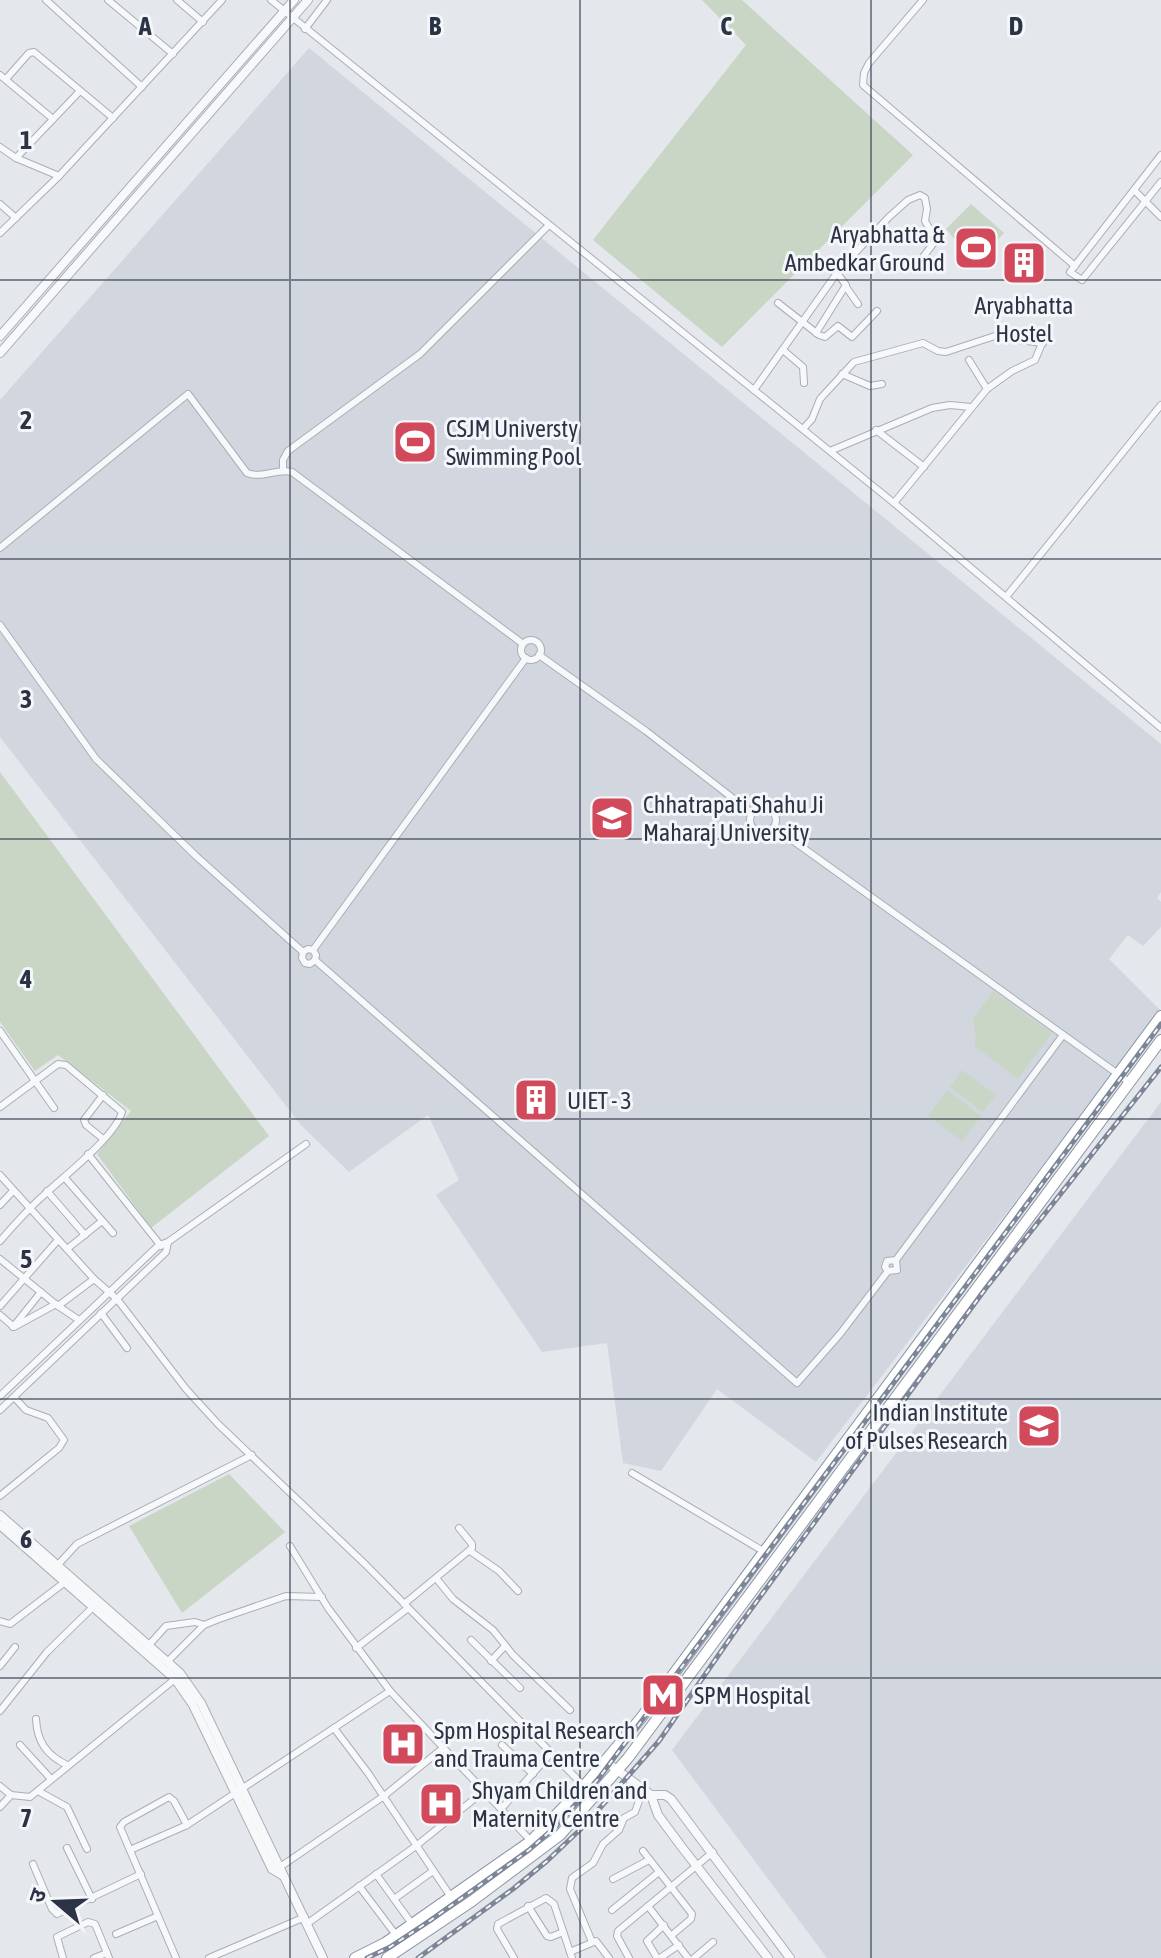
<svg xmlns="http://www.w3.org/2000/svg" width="1161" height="1958" viewBox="0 0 1161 1958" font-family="'Asap Condensed','Noto Sans Devanagari',sans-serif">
<rect width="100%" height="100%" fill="#e4e7ec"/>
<!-- built -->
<g fill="#d2d6de">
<path d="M309,48L1161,744V892L1157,898L1161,902V927L1143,946L1128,935L1109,959L1161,1011L816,1462L717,1389L661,1471L623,1463L607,1343L542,1352L436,1195L459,1180L428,1115L349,1172L301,1125L0,737V400Z"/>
<path d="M1161,1102V1958H827L672,1750Z"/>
</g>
<!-- green -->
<g fill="#c9d6c5">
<path d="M702,0H742L913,155L722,347L593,240L746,45Z"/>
<path d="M971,204L1004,233L975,264L946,229Z"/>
<path d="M0,772L269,1136L151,1228L97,1154L131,1111L58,1055L35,1071L0,1022Z"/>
<path d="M993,991L1052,1033L1018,1079L974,1046L976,1037L973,1019Z"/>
<path d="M962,1070L996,1095L983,1112L950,1087Z"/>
<path d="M947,1090L981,1116L962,1141L928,1116Z"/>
<path d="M229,1474L285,1532L182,1613L129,1526Z"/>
</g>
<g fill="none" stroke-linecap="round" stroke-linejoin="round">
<!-- minor casing -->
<g stroke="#a9aeb7" stroke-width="8">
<g id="minor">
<path d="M46,0L142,87"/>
<path d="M108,0L173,54"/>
<path d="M177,0L203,22"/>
<path d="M271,0L894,503L1161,728"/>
<path d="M923,0L869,63L864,73L863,85L1075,266"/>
<path d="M305,29L327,0"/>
<path d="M0,75L53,119"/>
<path d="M6,79L29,53L34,52L113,118"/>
<path d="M0,147L16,158L59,176"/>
<path d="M1161,155L1070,272L1082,280L1161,182"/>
<path d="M16,158L80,91"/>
<path d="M1134,190L1161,217"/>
<path d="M0,204L16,218"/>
<path d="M0,233L59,176L222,0"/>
<path d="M846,287L858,304"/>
<path d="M778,303L819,335L825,337L838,326L852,337L877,311"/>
<path d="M816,333L846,285L837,273"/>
<path d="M783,350L803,367L804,383"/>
<path d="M969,360L987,389"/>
<path d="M842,374L870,386L882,384"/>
<path d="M754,390L839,270L889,217L908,200L920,195L925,198L927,209L925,221L936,240L923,257"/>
<path d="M803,429L812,419L820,399L854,362L923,343L938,351L946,352L1007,332L1019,340L1043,343"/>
<path d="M876,430L924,467"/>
<path d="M830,451L932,408L950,405L971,407"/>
<path d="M283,470V460L288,451L420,354L549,225"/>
<path d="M894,503L987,389L1012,371L1035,360L1048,329"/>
<path d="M0,548L188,394L247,473C263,479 276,468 292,472L523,644"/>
<path d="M1006,597L1161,405"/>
<path d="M0,625L96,759L196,856L303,952"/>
<circle cx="531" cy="650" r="10"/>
<path d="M539,655L646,731L752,813"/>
<circle cx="763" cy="820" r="13"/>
<path d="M774,827L1129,1082"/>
<path d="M313,950L316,955L315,960L310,964L305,963L302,958L303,952L308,949L313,950L526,658"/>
<path d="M315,960L797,1383L840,1334L888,1271L897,1270L896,1260L887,1261L885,1267L888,1271"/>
<path d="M0,1031L54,1108"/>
<path d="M0,1107L58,1064L66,1065L122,1112C115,1137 64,1176 44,1195C28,1209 14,1225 0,1241"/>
<path d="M102,1138L86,1125L84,1120L103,1095"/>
<path d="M88,1154L161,1246"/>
<path d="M0,1175L94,1279L117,1299L186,1389L218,1424L366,1565L584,1786"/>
<path d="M65,1178L113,1233"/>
<path d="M47,1191L85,1235"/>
<path d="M0,1205L13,1191"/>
<path d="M67,1249L102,1221"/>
<path d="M0,1259L58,1306L79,1320"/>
<path d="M896,1260L1063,1035"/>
<path d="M0,1306L58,1240"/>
<path d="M58,1306L94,1279"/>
<path d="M101,1313L127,1348"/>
<path d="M0,1315L14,1327L56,1304"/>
<path d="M13,1327L41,1292"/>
<path d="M0,1396L159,1245L168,1242L306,1144"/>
<path d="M0,1410L166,1252L168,1242"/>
<path d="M632,1473L763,1551"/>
<path d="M0,1496L59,1448L64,1440L48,1418L26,1410L14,1397"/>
<path d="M290,1546L328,1608L390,1691L531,1841"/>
<path d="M470,1551L499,1571L518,1591"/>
<path d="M55,1568L77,1544L252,1455"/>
<path d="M436,1578L453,1599L493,1630L513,1655L570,1710"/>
<path d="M404,1604L472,1548V1544L459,1528"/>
<path d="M0,1621L10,1624L65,1582"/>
<path d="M471,1640L520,1688"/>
<path d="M149,1645L166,1626L195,1622L204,1625"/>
<path d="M356,1648L408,1608"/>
<path d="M491,1661L505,1646"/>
<path d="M167,1662L204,1625L219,1619L286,1596L322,1597"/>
<path d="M0,1666L15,1647"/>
<path d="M0,1711L47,1652L94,1606"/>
<path d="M36,1719C37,1741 46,1755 67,1765"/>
<path d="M334,1728L368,1773L451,1897"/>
<path d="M20,1745L51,1779"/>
<path d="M502,1745L533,1774"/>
<path d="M0,1786L11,1795L30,1797L175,1679"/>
<path d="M38,1791L67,1807L87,1849"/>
<path d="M0,1807L11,1795"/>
<path d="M501,1809L551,1753"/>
<path d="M67,1848L92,1899"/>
<path d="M130,1850L187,1825L390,1691"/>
<path d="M643,1851L692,1914L691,1919L672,1935"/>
<path d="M33,1864L52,1909L57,1914L141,1874"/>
<path d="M280,1867L384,1796L443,1748"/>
<path d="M376,1874L412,1924"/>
<path d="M613,1879L649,1860"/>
<path d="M359,1886L396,1935"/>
<path d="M394,1899L433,1871"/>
<path d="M528,1906L547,1936L551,1937L563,1932"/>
<path d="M648,1906L688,1958"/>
<path d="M612,1910L659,1872"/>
<path d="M308,1923L416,1846L484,1791"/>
<path d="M116,1934L158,1916"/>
<path d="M592,1942L570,1889L572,1878L593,1863L603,1844L619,1830L624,1818L635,1812L643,1790"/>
<path d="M570,1952L596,1941L609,1958"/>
<path d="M63,1958L57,1937L88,1922L95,1924L107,1953"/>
<path d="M94,1958L107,1953L109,1958"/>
<path d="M176,1958L120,1827L124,1822L169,1797L174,1801L187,1825"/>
<path d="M209,1958L305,1917"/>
<path d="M514,1958L497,1929L498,1924L546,1898L554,1904L572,1958"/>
<path d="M629,1958L617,1936L618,1931L713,1852"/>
<path d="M657,1958L647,1941L664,1925"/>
<path d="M660,1958L679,1945"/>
<path d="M694,1958L713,1942"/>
</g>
</g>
<!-- tertiary casing -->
<g stroke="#a9aeb7" stroke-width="10">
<g id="tertiary">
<path d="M0,336L294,0"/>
<path d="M0,353L308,0"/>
<path d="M0,1515L180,1673L201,1703L323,1958"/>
<path d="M0,1525L175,1679L193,1705L272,1869L282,1875"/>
<path d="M605,1761L651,1795H665L671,1799L790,1958"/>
<path d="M651,1795L658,1815L681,1846L768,1958"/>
</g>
</g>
<!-- trunk casing -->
<g stroke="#8b94a3" stroke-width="12">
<g id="trunk">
<path d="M355,1958L385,1943L531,1841L584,1786L641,1718L1161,1016"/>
<path d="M387,1958L472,1901L560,1835L628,1758L1161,1040"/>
</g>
</g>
<!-- minor -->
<use href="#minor" stroke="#f7f8fa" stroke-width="6"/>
<!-- tertiary -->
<use href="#tertiary" stroke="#f7f8fa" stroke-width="8"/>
<!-- trunk -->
<use href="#trunk" stroke="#fff" stroke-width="10"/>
<!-- rail casing -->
<g stroke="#7d8696" stroke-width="5">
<g id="rail">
<path d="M367,1958L390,1947L431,1920L529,1850L555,1827L599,1778L1161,1024"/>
<path d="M418,1958L513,1889L547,1861L585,1825L659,1741L738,1627L986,1288L1161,1067"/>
</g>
</g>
<!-- rail -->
<use href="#rail" stroke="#f4f6f9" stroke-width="2" stroke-dasharray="6" stroke-linecap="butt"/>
</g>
<!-- grid -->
<path fill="none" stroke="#2b3445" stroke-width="2" stroke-opacity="0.55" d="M290,0V1958M580,0V1958M871,0V1958M0,280H1161M0,559H1161M0,839H1161M0,1119H1161M0,1399H1161M0,1678H1161"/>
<!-- icons -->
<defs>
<g id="stadium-square" transform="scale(2.3)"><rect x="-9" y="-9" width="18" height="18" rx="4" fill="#d1495b" stroke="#f4f6f9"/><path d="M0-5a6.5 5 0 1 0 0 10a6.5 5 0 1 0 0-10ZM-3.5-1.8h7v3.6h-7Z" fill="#fff"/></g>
<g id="building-square" transform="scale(2.3)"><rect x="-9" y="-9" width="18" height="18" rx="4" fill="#d1495b" stroke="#f4f6f9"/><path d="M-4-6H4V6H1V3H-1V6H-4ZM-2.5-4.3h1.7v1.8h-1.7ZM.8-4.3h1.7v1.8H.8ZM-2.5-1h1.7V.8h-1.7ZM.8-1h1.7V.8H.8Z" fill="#fff"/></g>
<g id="university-square" transform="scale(2.3)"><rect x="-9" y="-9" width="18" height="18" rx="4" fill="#d1495b" stroke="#f4f6f9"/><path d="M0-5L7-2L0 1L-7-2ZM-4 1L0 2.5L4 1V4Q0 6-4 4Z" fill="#fff"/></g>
<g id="metro-square" transform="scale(2.3)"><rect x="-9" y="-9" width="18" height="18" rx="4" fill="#d1495b" stroke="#f4f6f9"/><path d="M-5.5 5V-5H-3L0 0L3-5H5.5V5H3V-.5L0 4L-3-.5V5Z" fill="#fff"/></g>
<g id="hospital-square" transform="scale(2.3)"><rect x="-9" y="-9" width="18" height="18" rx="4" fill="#d1495b" stroke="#f4f6f9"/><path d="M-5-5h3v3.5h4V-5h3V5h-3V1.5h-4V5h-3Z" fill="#fff"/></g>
</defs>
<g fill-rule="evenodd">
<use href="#stadium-square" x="976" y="248"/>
<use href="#building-square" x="1024" y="263"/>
<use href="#stadium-square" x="415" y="442"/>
<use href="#university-square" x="612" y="818"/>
<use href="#building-square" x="536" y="1100"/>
<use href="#university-square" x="1039" y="1426"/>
<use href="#metro-square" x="663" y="1695"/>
<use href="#hospital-square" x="403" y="1744"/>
<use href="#hospital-square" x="441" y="1804"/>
</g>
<g text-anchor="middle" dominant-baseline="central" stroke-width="6" stroke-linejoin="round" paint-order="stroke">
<!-- poi labels -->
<g font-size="24" fill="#2b3445" stroke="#f4f6f9" text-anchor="start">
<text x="945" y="234" text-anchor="end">Aryabhatta &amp;<tspan x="945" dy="28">Ambedkar Ground</tspan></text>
<text x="1024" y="305" text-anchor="middle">Aryabhatta<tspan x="1024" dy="28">Hostel</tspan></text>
<text x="446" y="428">CSJM Universty<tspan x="446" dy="28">Swimming Pool</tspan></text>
<text x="643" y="804">Chhatrapati Shahu Ji<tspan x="643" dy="28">Maharaj University</tspan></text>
<text x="567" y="1100">UIET - 3</text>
<text x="1008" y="1412" text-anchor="end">Indian Institute<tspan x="1008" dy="28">of Pulses Research</tspan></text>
<text x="694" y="1695">SPM Hospital</text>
<text x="434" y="1730">Spm Hospital Research<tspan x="434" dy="28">and Trauma Centre</tspan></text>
<text x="472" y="1790">Shyam Children and<tspan x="472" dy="28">Maternity Centre</tspan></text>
</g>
</g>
<g font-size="26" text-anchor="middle" font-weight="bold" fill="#2b3445" stroke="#f4f6f9" stroke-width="6" stroke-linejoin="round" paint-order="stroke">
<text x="145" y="35">A</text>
<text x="435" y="35">B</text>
<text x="726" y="35">C</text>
<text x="1016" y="35">D</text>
<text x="26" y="149">1</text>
<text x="26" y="429">2</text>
<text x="26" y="708">3</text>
<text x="26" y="988">4</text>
<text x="26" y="1268">5</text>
<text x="26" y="1548">6</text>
<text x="26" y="1827">7</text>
</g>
<!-- north arrow -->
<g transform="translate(56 1902) rotate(289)" stroke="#f4f6f9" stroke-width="6" paint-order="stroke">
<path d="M0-6L14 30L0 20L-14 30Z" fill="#2b3445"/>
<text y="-12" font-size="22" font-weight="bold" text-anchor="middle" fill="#2b3445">उ</text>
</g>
</svg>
